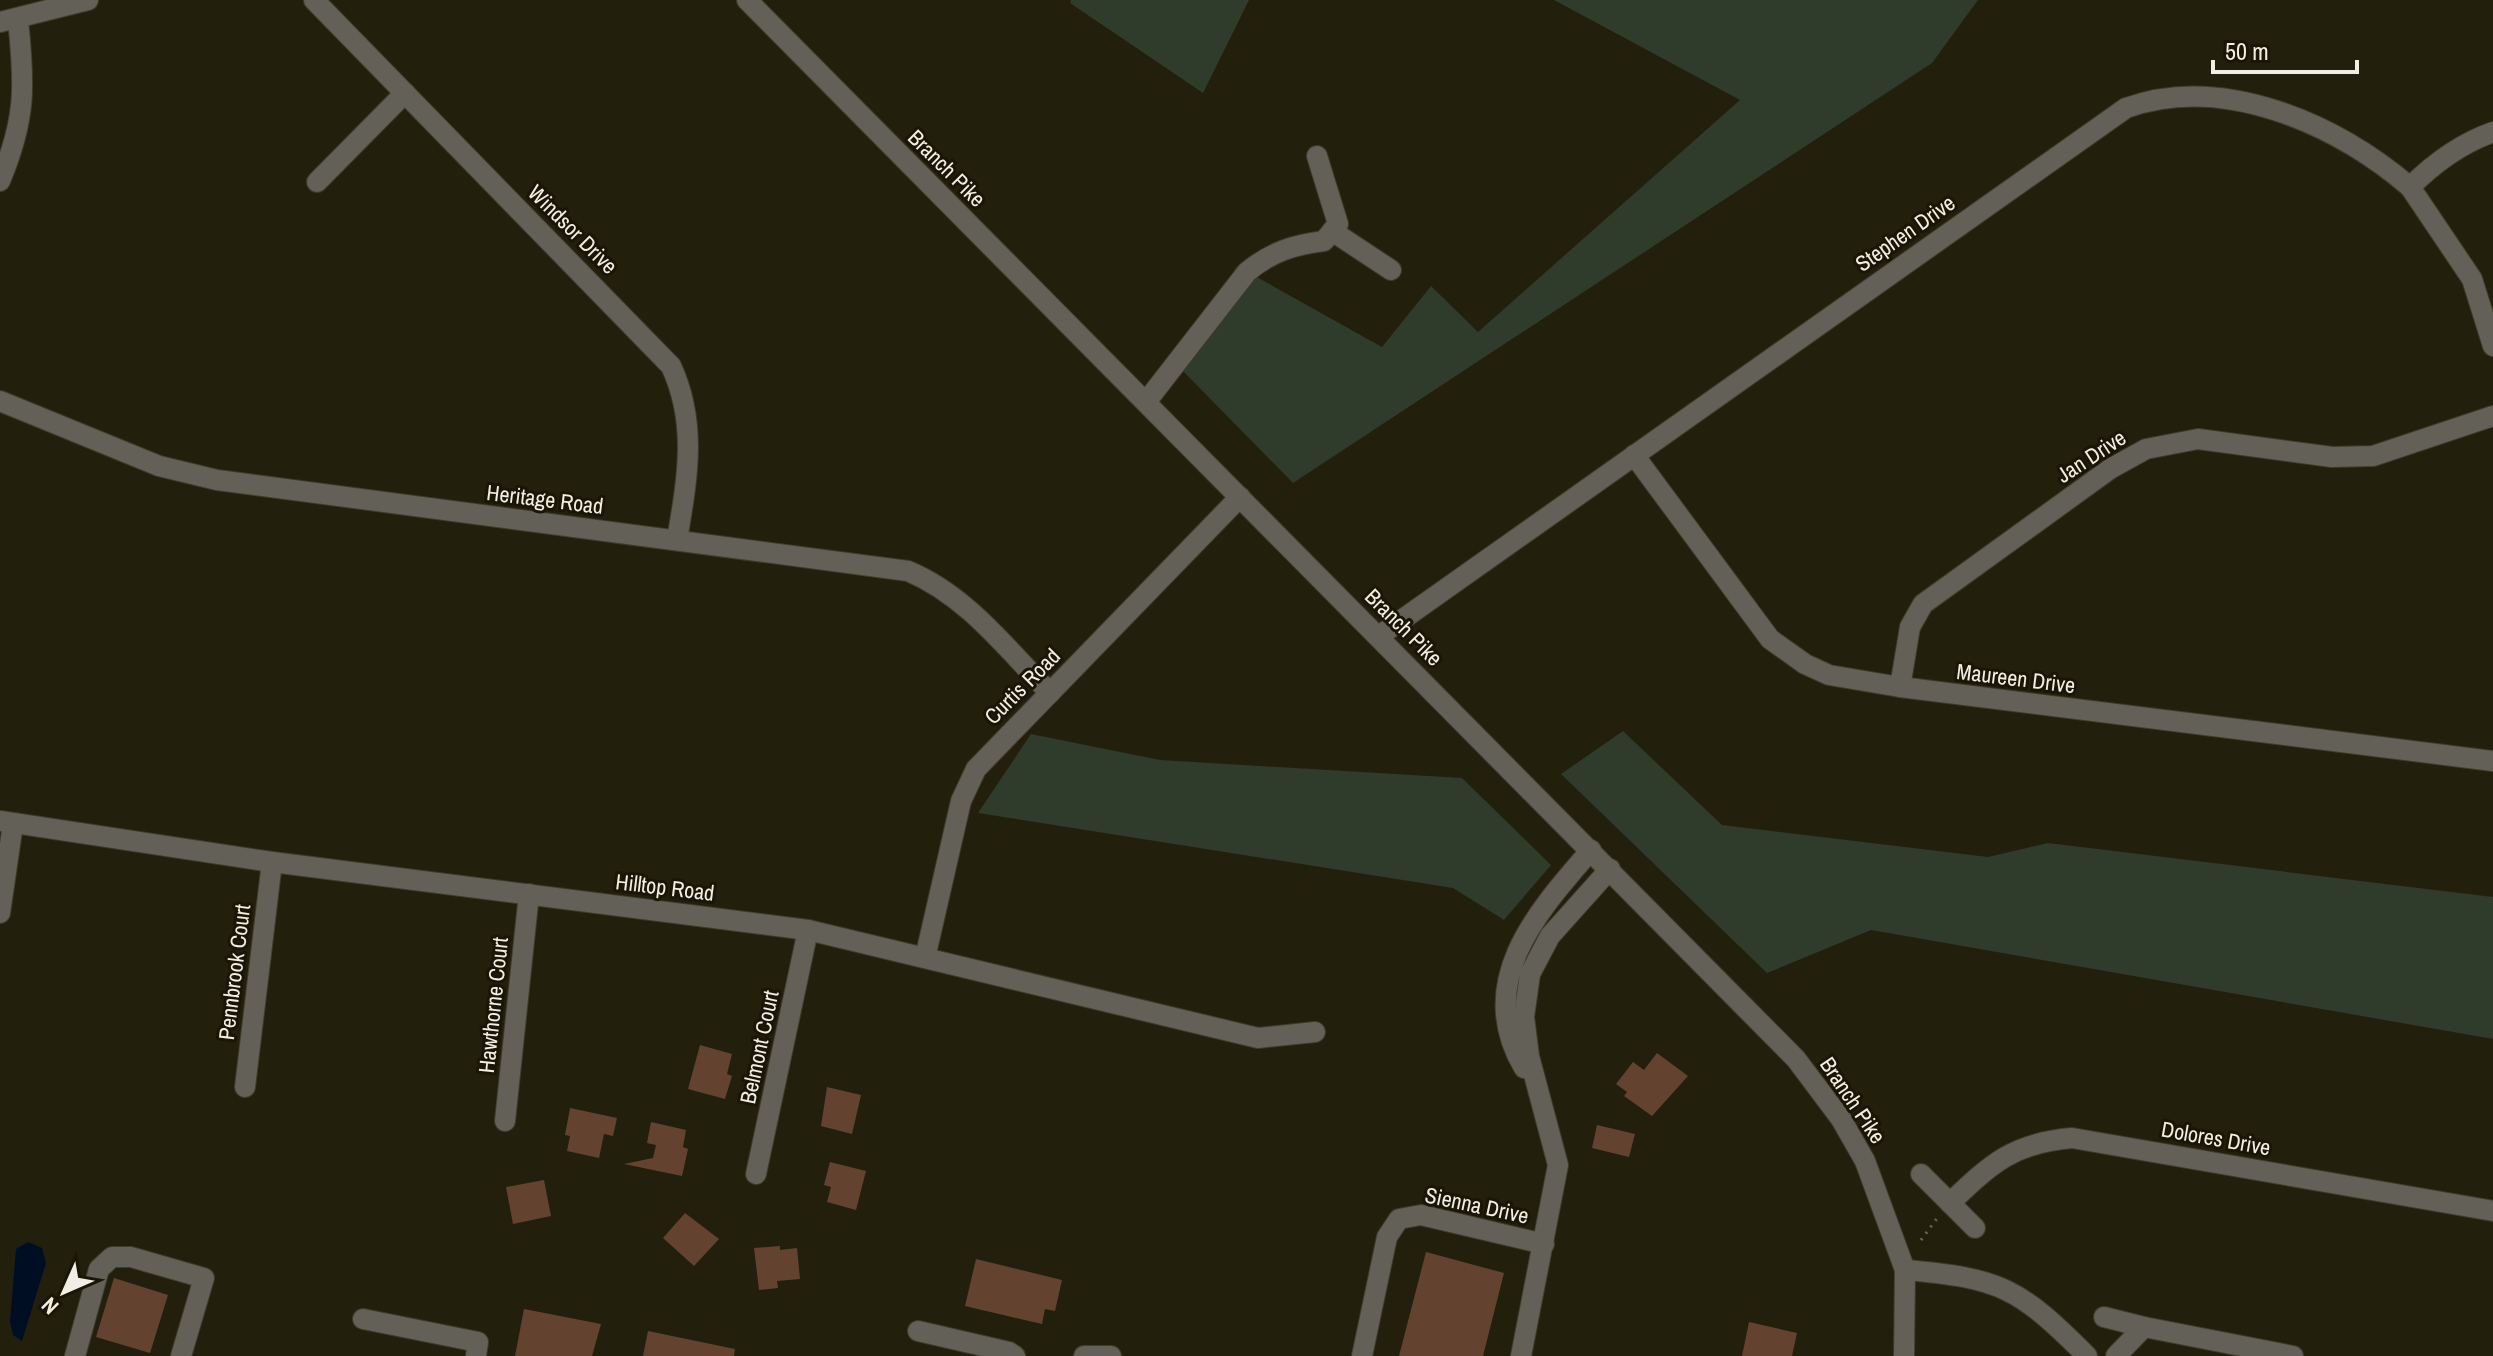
<svg xmlns="http://www.w3.org/2000/svg" width="2493" height="1356" viewBox="0 0 2493 1356" font-family="'Archivo Narrow',sans-serif">
<rect width="100%" height="100%" fill="#231f0d"/>
<!-- green -->
<g fill="#2f3b2b">
<path d="M1071,0H1249L1203,93L1070,3Z"/>
<path d="M1554,0H1978L1932,63L1293,483L1177,365L1237,266L1382,347L1431,286L1478,332L1740,100Z"/>
<path d="M1623,731L1722,825L1988,857L2048,843L2493,897V1039L1871,930L1767,973L1561,774Z"/>
<path d="M1031,734L1160,760L1462,778L1551,865L1504,920L1453,888L978,813Z"/>
</g>
<!-- water -->
<path fill="#000e24" d="M28,1242L42,1248L46,1263L22,1341L13,1335L10,1322L16,1249Z"/>
<!-- building -->
<g fill="#634330">
<path d="M700,1045L732,1054L727,1074L732,1076L725,1099L688,1089Z"/>
<path d="M1657,1053L1688,1076L1652,1116L1624,1096L1627,1092L1616,1084L1633,1062L1644,1070Z"/>
<path d="M827,1087L861,1095L852,1134L821,1126Z"/>
<path d="M570,1108L617,1118L613,1136L604,1134L599,1158L567,1151L570,1136L565,1135Z"/>
<path d="M651,1122L686,1130L683,1147L688,1149L682,1176L624,1164L653,1158L656,1145L647,1143Z"/>
<path d="M1597,1125L1635,1134L1629,1157L1592,1148Z"/>
<path d="M830,1162L866,1171L856,1210L827,1202L831,1187L824,1185Z"/>
<path d="M544,1180L551,1216L513,1224L506,1187Z"/>
<path d="M685,1213L719,1239L694,1266L663,1238Z"/>
<path d="M780,1246V1250L797,1248L800,1279L777,1281L778,1288L759,1290L754,1248Z"/>
<path d="M1426,1252L1504,1273L1483,1356H1399Z"/>
<path d="M976,1259L1062,1280L1055,1311L1045,1309L1042,1324L965,1306Z"/>
<path d="M114,1278L168,1295L150,1353L96,1337Z"/>
<path d="M524,1309L601,1324L592,1356H515Z"/>
<path d="M1749,1322L1797,1333L1792,1356H1742Z"/>
<path d="M648,1331L735,1349L734,1356H643Z"/>
</g>
<g fill="none" stroke-linecap="round" stroke-linejoin="round">
<!-- minor casing -->
<g stroke="#403c2b" stroke-width="22">
<g id="minor">
<path d="M314,0L671,366C698,424 687,480 677,540"/>
<path d="M747,0L1796,1059L1841,1119L1865,1161L1905,1270L1904,1356"/>
<path d="M0,22L88,0"/>
<path d="M0,181C26,119 25,86 18,20"/>
<path d="M317,182L405,93"/>
<path d="M2410,187L2472,279L2493,346"/>
<path d="M1332,231L1391,270"/>
<path d="M0,401L159,466L217,480L908,571C966,595 1007,649 1050,693"/>
<path d="M1146,402L1247,272C1271,252 1293,245 1324,241L1338,224L1317,156"/>
<path d="M1634,455L1770,639L1805,664L1829,675L1900,687L2493,761"/>
<path d="M1379,636L2126,108C2223,73 2336,124 2410,187C2433,164 2462,143 2493,132"/>
<path d="M1900,687L1910,627L1923,604L2110,469L2146,449L2198,439L2332,457L2373,456L2493,416"/>
<path d="M0,821L272,862L808,930L1258,1038L1315,1032"/>
<path d="M0,913L13,824"/>
<path d="M925,958L961,801L976,769L1240,497"/>
<path d="M1524,1068C1473,982 1538,911 1591,850"/>
<path d="M245,1087L272,862"/>
<path d="M505,1121L529,894"/>
<path d="M756,1174L808,930"/>
<path d="M1921,1174L1975,1228"/>
<path d="M1950,1203C1992,1163 2013,1143 2072,1138L2493,1211"/>
<path d="M1905,1270C2001,1278 2019,1288 2087,1356"/>
<path d="M2104,1317L2144,1327"/>
<path d="M363,1319L478,1342L476,1356"/>
<path d="M918,1331L1009,1352L1015,1356"/>
<path d="M75,1356L99,1269L112,1257H131L204,1278L181,1356"/>
<path d="M1084,1356H1111"/>
<path d="M1362,1356L1387,1237L1399,1219L1421,1215L1544,1244"/>
<path d="M1521,1356L1558,1165L1529,1056L1524,1017L1530,974L1550,936L1610,869"/>
<path d="M2116,1356L2144,1327L2293,1356"/>
</g>
</g>
<!-- path -->
<path stroke="#6c6859" stroke-width="3" stroke-dasharray="2 6" stroke-linecap="butt" d="M1921,1240L1938,1217"/>
<!-- minor -->
<use href="#minor" stroke="#636057" stroke-width="20"/>
</g>
<g text-anchor="middle" dominant-baseline="central" stroke-width="6" stroke-linejoin="round" paint-order="stroke">
<!-- street labels -->
<g font-size="22" fill="#f1eee3" stroke="#1a1505">
<text transform="translate(947 168) rotate(45)">Branch Pike</text>
<text transform="translate(573 229) rotate(45)">Windsor Drive</text>
<text transform="translate(1905 233) rotate(-35)">Stephen Drive</text>
<text transform="translate(2091 456) rotate(-33)">Jan Drive</text>
<text transform="translate(545 499) rotate(7)">Heritage Road</text>
<text transform="translate(1404 627) rotate(45)">Branch Pike</text>
<text transform="translate(2016 678) rotate(7)">Maureen Drive</text>
<text transform="translate(1022 686) rotate(-45)">Curtis Road</text>
<text transform="translate(665 887) rotate(7)">Hilltop Road</text>
<text transform="translate(234 972) rotate(-83)">Pennbrook Court</text>
<text transform="translate(493 1005) rotate(-84)">Hawthorne Court</text>
<text transform="translate(759 1047) rotate(-78)">Belmont Court</text>
<text transform="translate(1853 1100) rotate(56)">Branch Pike</text>
<text transform="translate(2216 1138) rotate(10)">Dolores Drive</text>
<text transform="translate(1477 1205) rotate(12)">Sienna Drive</text>
</g>
</g>
<!-- north arrow -->
<g transform="translate(64 1292) rotate(225)" stroke="#1a1505" stroke-width="6" paint-order="stroke">
<path d="M0-6L14 30L0 20L-14 30Z" fill="#f1eee3"/>
<text y="-12" font-size="22" font-weight="bold" text-anchor="middle" fill="#f1eee3">N</text>
</g>
<!-- scale -->
<path d="M2213 60v12h144v-12" fill="none" stroke="#f1eee3" stroke-width="4"/>
<text x="2225" y="60" font-size="24" fill="#f1eee3" stroke="#1a1505" stroke-width="6" paint-order="stroke">50 m</text>
</svg>
